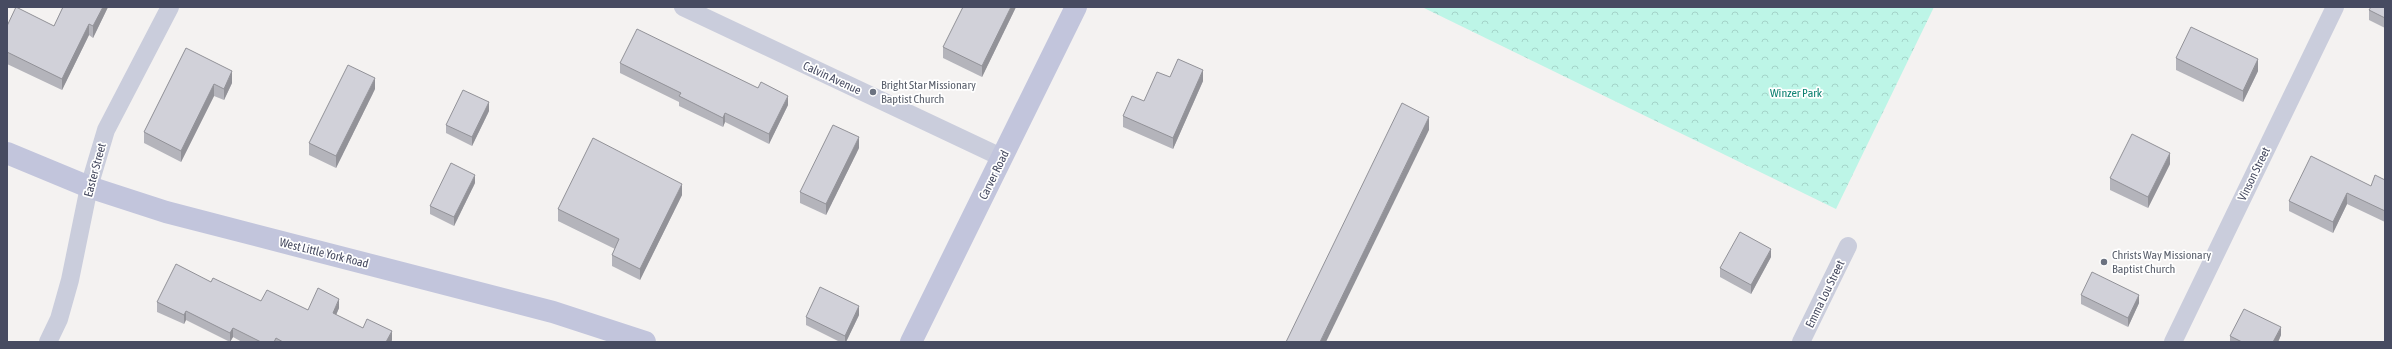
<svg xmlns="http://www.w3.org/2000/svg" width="2392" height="349" viewBox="0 0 2392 349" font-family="'Asap Condensed',sans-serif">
<defs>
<pattern id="park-crowns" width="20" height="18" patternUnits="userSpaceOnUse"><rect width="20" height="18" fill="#bdf5e7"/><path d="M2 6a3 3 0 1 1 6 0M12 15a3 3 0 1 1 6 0" fill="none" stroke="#a4d4c9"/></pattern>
</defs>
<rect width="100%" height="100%" fill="#f4f2f1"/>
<!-- park -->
<path fill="url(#park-crowns)" d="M1422,7H1934L1836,209Z"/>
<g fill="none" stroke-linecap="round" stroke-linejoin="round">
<!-- street -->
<g stroke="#cacddc" stroke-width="18">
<path d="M683,7L1003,158"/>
<path d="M48,342L59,319L70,280L89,187L106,130L170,7"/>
<path d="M1801,342L1848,246"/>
<path d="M2173,342L2335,7"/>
</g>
<!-- secondary -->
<g stroke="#c2c5dc" stroke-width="22">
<path d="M7,153L89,187L166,212L553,312L645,342"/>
<path d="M911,342L1076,7"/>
</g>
</g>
<!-- wall -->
<g fill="#b4b4bb">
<path d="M63,7H108L93,38L89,35L62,90L7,64V26H54Z"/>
<path d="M1016,7L982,77L943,58V47Z"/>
<path d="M2385,7V28L2369,20V10Z"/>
<path d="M186,48L232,83L224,100L214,96L181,162L144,143V132Z"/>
<path d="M2176,58L2258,71L2243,102L2176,70Z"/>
<path d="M620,63L788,105L769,144L725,122L723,127L679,106V102L620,73Z"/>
<path d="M1170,77L1203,81L1173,149L1123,127V116L1144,101Z"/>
<path d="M375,89L336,168L309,155V143Z"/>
<path d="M489,111L472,146L446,133V125Z"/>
<path d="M859,148L826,215L800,203V192Z"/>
<path d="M2170,164L2148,208L2110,190V178Z"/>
<path d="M2385,180V222L2347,204L2333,233L2289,211V201L2371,186Z"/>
<path d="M475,183L454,226L430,214V206Z"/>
<path d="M682,195L640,280L612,266V255L615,249L558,221V209Z"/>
<path d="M1771,257L1751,294L1720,277V268Z"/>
<path d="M211,282L261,301L308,310L339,308L336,315L363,328L392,340L391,342H242L233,337L230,342L186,320L184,324L157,312V302Z"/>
<path d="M2081,295L2139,303L2128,327L2081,304Z"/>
<path d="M859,315L846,342H840L806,325V317Z"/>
<path d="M2281,335L2278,342H2230V336Z"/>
</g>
<!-- shaded-wall -->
<g fill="#929298">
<path d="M103,7H108L93,38V26Z"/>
<path d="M1011,7H1016L982,77V66Z"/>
<path d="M89,24V35L62,90V79Z"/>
<path d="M2258,59V71L2243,102V91Z"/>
<path d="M1203,70V81L1173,149V138Z"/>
<path d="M232,71V83L224,100V89Z"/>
<path d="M375,78V89L336,168V156Z"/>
<path d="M214,84V96L181,162V151Z"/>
<path d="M788,96V105L769,144V134Z"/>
<path d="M489,102V111L472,146V137Z"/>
<path d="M725,113V122L723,127V118Z"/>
<path d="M1429,117V130L1326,342H1320Z"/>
<path d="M859,137V148L826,215V204Z"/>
<path d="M2170,153V164L2148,208V197Z"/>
<path d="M475,175V183L454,226V217Z"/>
<path d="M682,184V195L640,280V269Z"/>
<path d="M2347,193V204L2333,233V222Z"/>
<path d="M1771,249V257L1751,294V285Z"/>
<path d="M2139,295V303L2128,327V318Z"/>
<path d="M339,299V308L333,322V313Z"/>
<path d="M859,306V315L846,342H845V336Z"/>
<path d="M186,311V320L184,324V315Z"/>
<path d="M2281,327V335L2278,342H2273Z"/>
<path d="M233,328V337L230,342V333Z"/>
<path d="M392,331V340L391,342H386Z"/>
</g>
<!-- building -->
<g fill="#d1d1d9" stroke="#929298">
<path d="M16,7L54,26L63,7H103L93,26L89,24L62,79L7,52V26Z"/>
<path d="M963,7H1011L982,66L943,47Z"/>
<path d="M2371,7H2385V18L2369,10Z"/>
<path d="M2191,27L2258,59L2243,91L2176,58Z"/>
<path d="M637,29L758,88L761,82L788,96L769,134L725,113L723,118L679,96L681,93L620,63Z"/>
<path d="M186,48L232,71L224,89L214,84L181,151L144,132Z"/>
<path d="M1178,59L1203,70L1173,138L1123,116L1132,96L1144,101L1157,72L1170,77Z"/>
<path d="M348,65L375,78L336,156L309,143Z"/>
<path d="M463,90L489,102L472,137L446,125Z"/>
<path d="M1402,103L1429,117L1320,342H1286Z"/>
<path d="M833,125L859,137L826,204L800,192Z"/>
<path d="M2132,134L2170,153L2148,197L2110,178Z"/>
<path d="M593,138L682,184L640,269L612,255L619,239L558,209Z"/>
<path d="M2311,156L2371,186L2375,175L2385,180V211L2347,193L2333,222L2289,201Z"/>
<path d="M451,163L475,175L454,217L430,206Z"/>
<path d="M1740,232L1771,249L1751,285L1720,268Z"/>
<path d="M176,264L211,282L213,278L261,301L267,290L308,310L318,288L339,299L333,313L363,328L367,319L392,331L386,342H283L276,338L274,342H261L233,328L230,333L186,311L184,315L157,302Z"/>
<path d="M2092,272L2139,295L2128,318L2081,295Z"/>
<path d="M820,287L859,306L845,336L806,317Z"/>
<path d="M2244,309L2281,327L2273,342H2242L2230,336Z"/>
</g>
<!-- markers -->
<g fill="#6b7280" stroke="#fff" stroke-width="1.5">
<circle cx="873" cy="92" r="4"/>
<circle cx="2104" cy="262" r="4"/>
</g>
<g text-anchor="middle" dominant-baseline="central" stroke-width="3.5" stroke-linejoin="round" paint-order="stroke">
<!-- street labels -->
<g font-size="12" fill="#474b61" stroke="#fff">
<text transform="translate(832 78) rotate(25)">Calvin Avenue</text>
<text transform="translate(95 170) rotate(-75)">Easter Street</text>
<text transform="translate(2254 174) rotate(-64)">Vinson Street</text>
<text transform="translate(994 175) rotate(-64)">Carver Road</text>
<text transform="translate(324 253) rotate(14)">West Little York Road</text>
<text transform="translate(1825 294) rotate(-64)">Emma Lou Street</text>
</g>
<!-- worship labels -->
<g font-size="12" fill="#5b616d" stroke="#fff" text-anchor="start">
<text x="881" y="85">Bright Star Missionary<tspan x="881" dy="14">Baptist Church</tspan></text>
<text x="2112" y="255">Christs Way Missionary<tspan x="2112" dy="14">Baptist Church</tspan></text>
</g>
<!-- park labels -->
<g font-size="12" fill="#0d8171" stroke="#fff">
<text x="1796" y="93">Winzer Park</text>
</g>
</g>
<!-- border -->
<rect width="2392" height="349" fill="none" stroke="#474b61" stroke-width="16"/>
</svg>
